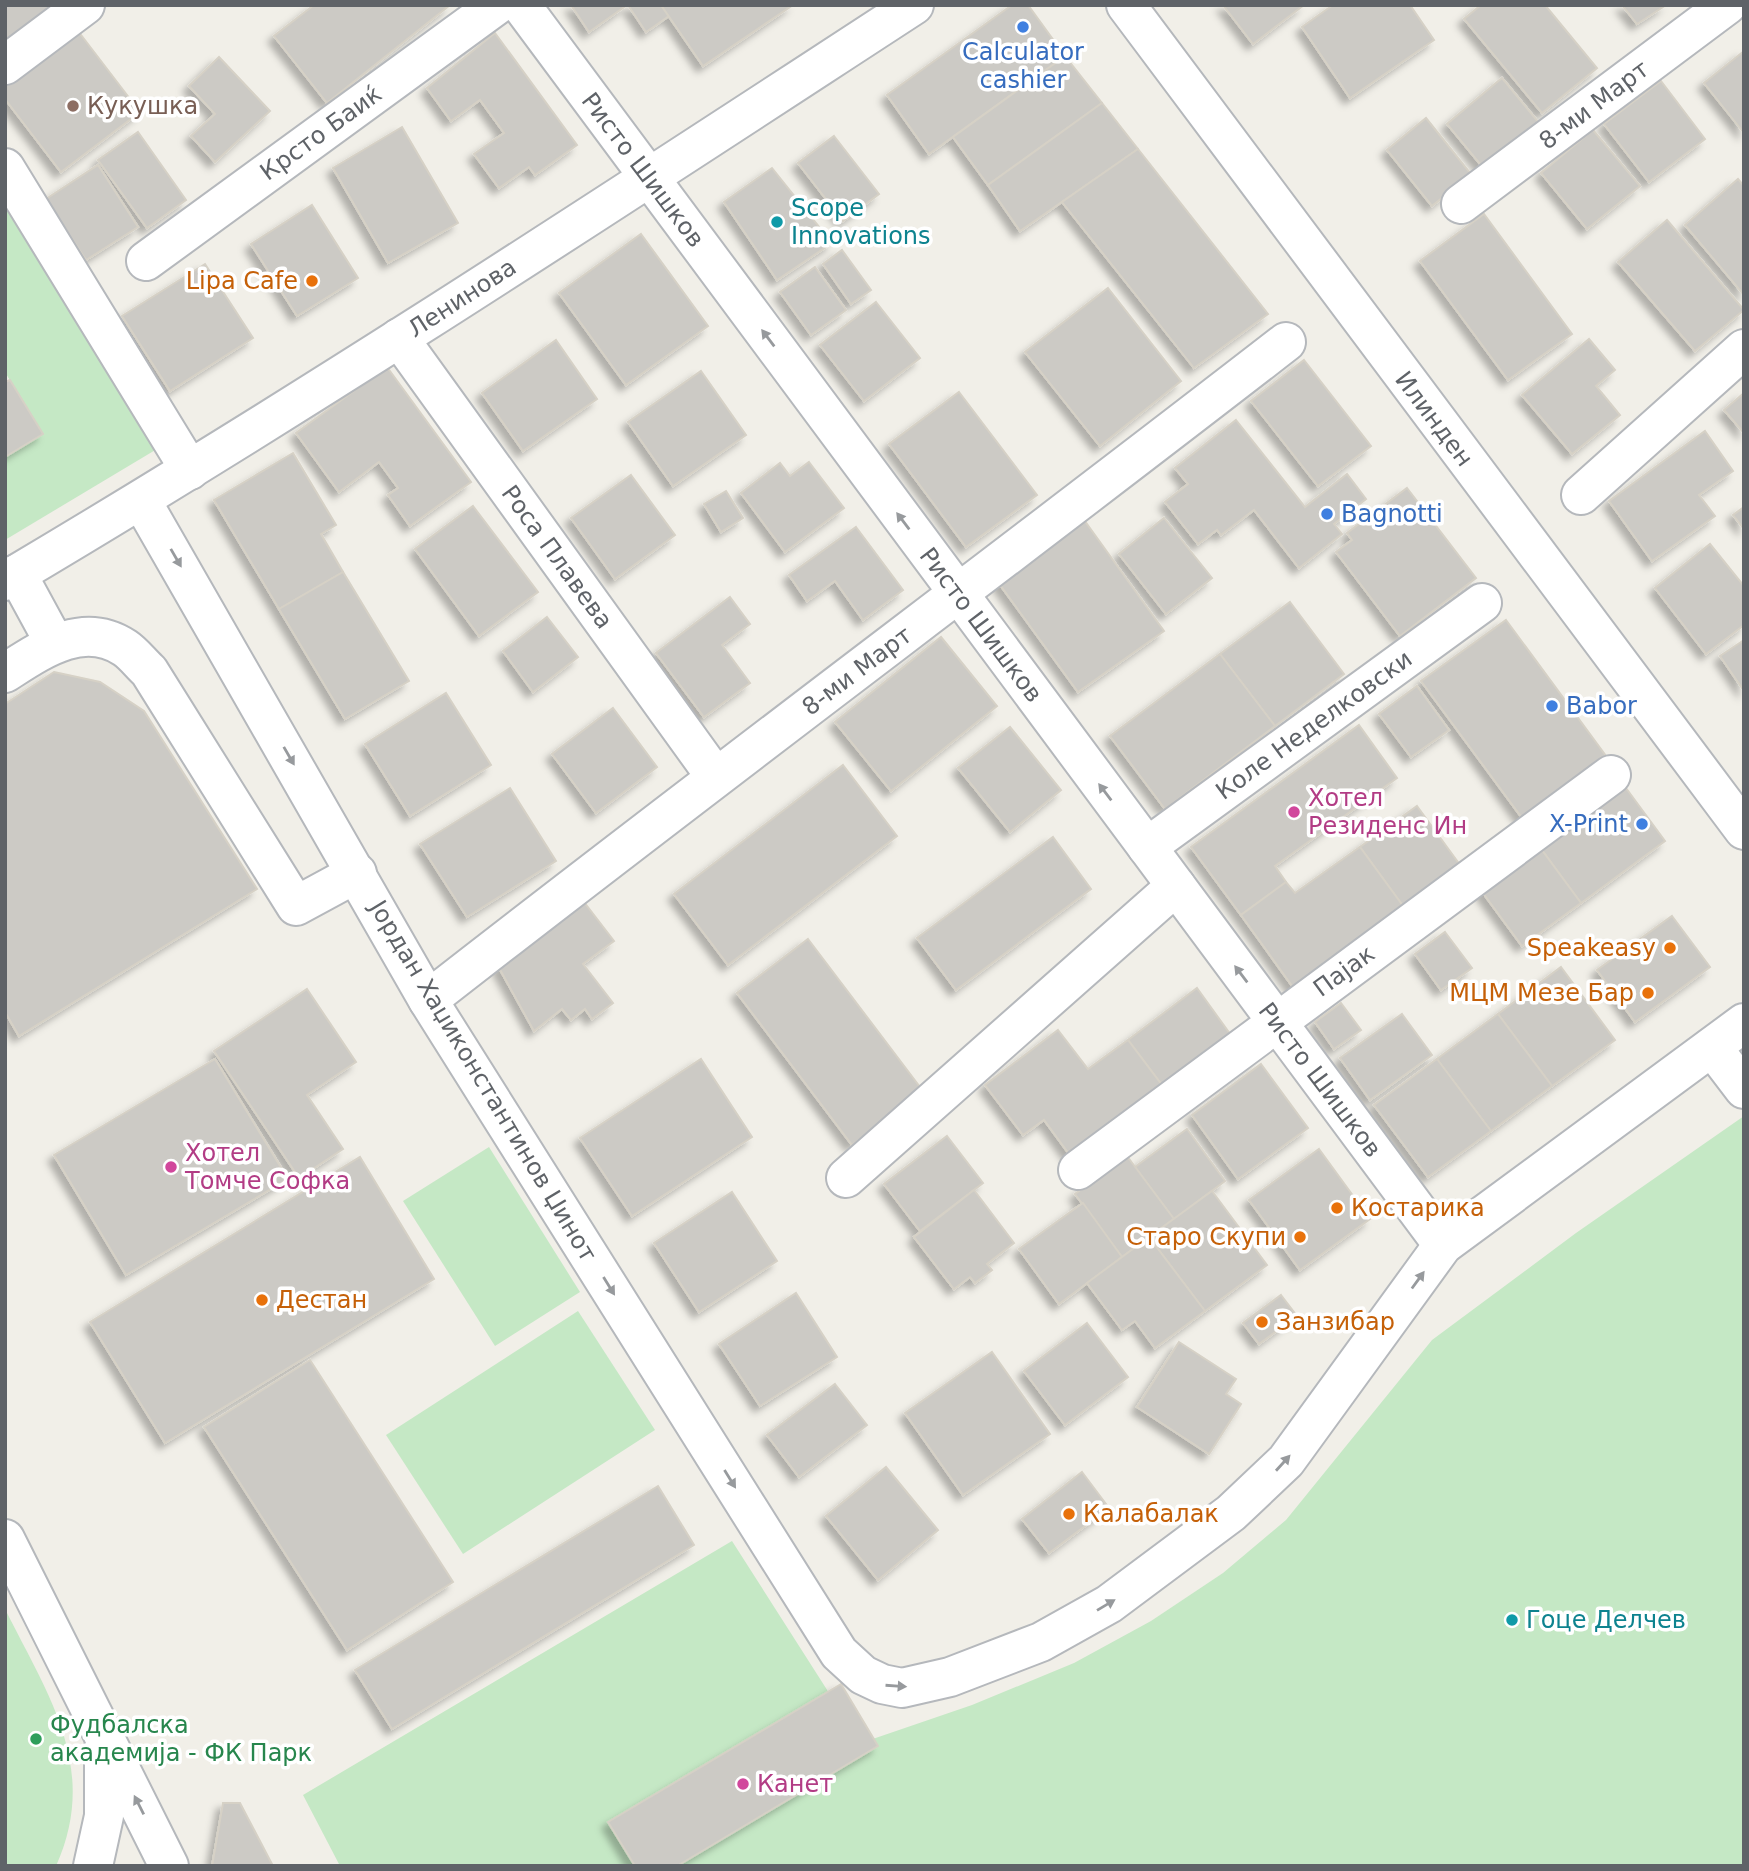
<svg xmlns="http://www.w3.org/2000/svg" width="1749" height="1871" viewBox="0 0 1749 1871" font-family="'DejaVu Sans',sans-serif">
<defs>
<filter id="shadow"><feDropShadow dx="-6" dy="6" stdDeviation="3.5" flood-color="#0004"/></filter>
</defs>
<rect width="100%" height="100%" fill="#f1efe8"/>
<!-- green -->
<g fill="#c5e8c5">
<path d="M5,168L172,440L5,540V457L42,434L5,372Z"/>
<path d="M1744,1116V1866H340L303,1795L732,1541L861,1743L972,1705L1074,1663L1151,1621L1223,1573L1286,1520L1432,1340L1576,1233Z"/>
<path d="M489,1147L580,1292L495,1346L403,1201Z"/>
<path d="M578,1311L655,1430L463,1554L386,1435Z"/>
<path d="M5,1609C48,1695 100,1768 56,1866H5Z"/>
</g>
<!-- building -->
<g fill="#cccac5" stroke="#d6d1c6" stroke-width="2" filter="url(#shadow)">
<path d="M5,5H46L50,12L5,42Z"/>
<path d="M314,5H450L327,103L274,36Z"/>
<path d="M571,5H627L589,32Z"/>
<path d="M628,5H661L669,16L646,32Z"/>
<path d="M661,5H793L703,66Z"/>
<path d="M1012,5H1028L1065,56L929,154L887,95Z"/>
<path d="M1223,5H1304L1253,44Z"/>
<path d="M1333,5H1410L1434,40L1350,98L1302,27Z"/>
<path d="M1481,5H1545L1597,68L1542,113L1464,19Z"/>
<path d="M1622,5H1666L1637,24Z"/>
<path d="M78,31L140,112L61,172L5,99V86Z"/>
<path d="M495,33L577,145L535,175L529,167L499,188L474,154L504,133L480,100L451,121L427,88Z"/>
<path d="M1744,51V133L1704,83Z"/>
<path d="M1065,56L1102,103L988,185L953,137Z"/>
<path d="M219,57L270,111L215,162L191,136L215,114L189,86Z"/>
<path d="M1502,78L1540,124L1485,170L1447,124Z"/>
<path d="M1661,81L1705,139L1649,182L1604,124Z"/>
<path d="M1102,103L1138,149L1020,231L988,185Z"/>
<path d="M1426,118L1471,174L1432,206L1387,150Z"/>
<path d="M402,127L458,223L388,263L333,168Z"/>
<path d="M1593,130L1640,186L1587,229L1541,173Z"/>
<path d="M138,132L186,200L147,228L98,160Z"/>
<path d="M834,136L879,194L843,221L798,163Z"/>
<path d="M1138,149L1268,314L1194,368L1062,202Z"/>
<path d="M98,165L138,227L86,260L46,199Z"/>
<path d="M772,168L832,243L777,280L724,202Z"/>
<path d="M1738,179L1744,186V295L1685,225Z"/>
<path d="M312,205L358,278L297,316L251,244Z"/>
<path d="M1484,214L1572,334L1508,380L1420,261Z"/>
<path d="M1667,220L1744,310L1695,351L1618,262Z"/>
<path d="M641,234L708,326L626,385L559,293Z"/>
<path d="M842,250L871,290L851,304L823,264Z"/>
<path d="M205,264L253,338L170,391L122,316Z"/>
<path d="M815,267L846,310L811,335L780,292Z"/>
<path d="M1108,288L1181,381L1100,446L1025,352Z"/>
<path d="M876,302L920,358L864,401L820,345Z"/>
<path d="M1589,339L1615,370L1596,386L1620,415L1572,454L1522,395Z"/>
<path d="M556,340L597,399L523,451L482,393Z"/>
<path d="M1304,360L1371,446L1318,486L1251,401Z"/>
<path d="M387,367L471,482L410,526L388,495L398,488L379,462L339,492L296,433Z"/>
<path d="M701,371L746,435L673,486L628,422Z"/>
<path d="M10,380L43,434L5,457V382Z"/>
<path d="M959,392L1037,495L966,547L889,444Z"/>
<path d="M1744,393V433L1724,410Z"/>
<path d="M1236,420L1305,507L1347,474L1366,499L1334,524L1342,534L1299,568L1254,510L1221,535L1217,530L1198,544L1165,502L1188,484L1175,468Z"/>
<path d="M1705,431L1733,471L1699,495L1715,516L1652,561L1609,501Z"/>
<path d="M293,453L336,525L321,534L343,572L279,609L214,500Z"/>
<path d="M809,462L844,508L785,552L741,493L780,463L790,476Z"/>
<path d="M631,475L675,535L615,579L571,518Z"/>
<path d="M1407,488L1476,578L1400,636L1336,552L1352,540L1347,533Z"/>
<path d="M726,491L743,518L721,532L704,504Z"/>
<path d="M473,506L538,592L479,636L415,549Z"/>
<path d="M1744,507V529L1733,515Z"/>
<path d="M1082,517L1164,631L1078,692L995,578Z"/>
<path d="M1164,518L1212,578L1166,614L1119,554Z"/>
<path d="M856,527L903,590L863,620L835,581L807,601L789,575Z"/>
<path d="M1710,544L1744,586V625L1706,654L1655,588Z"/>
<path d="M343,572L409,681L345,719L279,609Z"/>
<path d="M730,597L750,624L722,645L750,683L704,717L656,653Z"/>
<path d="M1290,602L1344,674L1275,726L1220,654Z"/>
<path d="M547,617L578,657L533,692L503,651Z"/>
<path d="M1506,620L1609,760L1525,822L1421,681Z"/>
<path d="M941,637L997,706L891,791L835,722Z"/>
<path d="M1744,640V691L1720,656Z"/>
<path d="M1220,654L1275,726L1165,809L1110,736Z"/>
<path d="M54,672L100,682L144,711L257,889L19,1036L5,1012V704Z"/>
<path d="M1417,686L1449,730L1411,757L1379,714Z"/>
<path d="M446,693L491,765L410,816L365,744Z"/>
<path d="M613,708L657,767L596,813L552,754Z"/>
<path d="M1359,725L1397,778L1275,866L1286,882L1241,915L1191,847Z"/>
<path d="M1010,727L1061,790L1010,832L958,768Z"/>
<path d="M843,765L897,836L728,965L674,894Z"/>
<path d="M1623,784L1665,841L1581,903L1539,846Z"/>
<path d="M510,788L556,861L467,917L420,844Z"/>
<path d="M1417,806L1463,869L1406,910L1360,847Z"/>
<path d="M1053,837L1091,889L956,990L917,938Z"/>
<path d="M1539,846L1581,903L1522,946L1480,889Z"/>
<path d="M1360,847L1406,910L1295,990L1241,915L1286,882L1295,893Z"/>
<path d="M584,902L614,941L583,964L613,1003L592,1019L585,1009L571,1020L562,1009L534,1031L498,966Z"/>
<path d="M1672,916L1710,967L1635,1022L1597,970Z"/>
<path d="M1445,932L1472,968L1441,990L1415,954Z"/>
<path d="M808,939L923,1091L852,1145L737,993Z"/>
<path d="M1561,967L1615,1040L1552,1086L1498,1014Z"/>
<path d="M1197,988L1233,1038L1165,1089L1128,1040Z"/>
<path d="M307,989L356,1062L307,1095L343,1149L299,1178L214,1051Z"/>
<path d="M1341,1003L1361,1030L1334,1049L1315,1022Z"/>
<path d="M1402,1014L1432,1055L1370,1100L1340,1058Z"/>
<path d="M1498,1014L1552,1086L1491,1131L1437,1059Z"/>
<path d="M1058,1030L1088,1069L1128,1040L1165,1089L1072,1158L1044,1120L1023,1135L985,1085Z"/>
<path d="M215,1059L288,1179L126,1275L54,1155Z"/>
<path d="M701,1059L752,1137L632,1216L580,1138Z"/>
<path d="M1437,1059L1491,1131L1428,1177L1374,1105Z"/>
<path d="M1261,1064L1308,1128L1238,1179L1192,1115Z"/>
<path d="M1187,1129L1225,1181L1174,1219L1135,1167Z"/>
<path d="M947,1136L983,1183L920,1231L884,1184Z"/>
<path d="M1319,1149L1370,1219L1300,1270L1249,1200Z"/>
<path d="M1127,1156L1174,1219L1122,1257L1075,1194Z"/>
<path d="M360,1157L434,1279L165,1443L90,1322Z"/>
<path d="M974,1190L1014,1243L987,1264L992,1270L975,1283L970,1277L954,1289L914,1237Z"/>
<path d="M1212,1191L1267,1265L1205,1311L1149,1237Z"/>
<path d="M732,1192L777,1261L699,1312L654,1243Z"/>
<path d="M1083,1203L1122,1257L1059,1304L1019,1249Z"/>
<path d="M1149,1237L1205,1311L1155,1348L1135,1321L1122,1330L1087,1283Z"/>
<path d="M796,1293L837,1357L760,1406L719,1344Z"/>
<path d="M1281,1295L1297,1316L1259,1344L1243,1323Z"/>
<path d="M1087,1323L1128,1377L1065,1425L1024,1371Z"/>
<path d="M1179,1342L1236,1379L1226,1394L1241,1404L1209,1454L1137,1407Z"/>
<path d="M992,1352L1050,1434L963,1495L905,1413Z"/>
<path d="M310,1360L453,1582L347,1650L204,1427Z"/>
<path d="M835,1384L867,1425L799,1477L767,1435Z"/>
<path d="M886,1467L938,1530L878,1580L826,1516Z"/>
<path d="M1082,1472L1109,1508L1049,1553L1022,1519Z"/>
<path d="M658,1486L694,1545L392,1729L355,1670Z"/>
<path d="M841,1684L878,1746L677,1866H635L608,1822Z"/>
<path d="M223,1803H240L273,1866H212Z"/>
</g>
<g fill="none" stroke-linecap="round" stroke-linejoin="round">
<!-- minor casing -->
<g stroke="#b5b8bc" stroke-width="42">
<g id="minor">
<path d="M521,5L1443,1245"/>
<path d="M1126,5L1744,830"/>
<path d="M5,65L85,5"/>
<path d="M5,168L190,470"/>
<path d="M1461,204L1727,5"/>
<path d="M146,261L497,5"/>
<path d="M399,338L715,776"/>
<path d="M1581,495L1744,349"/>
<path d="M141,500L428,1000L839,1653L863,1675L882,1684L902,1688L950,1677L1041,1642L1109,1604L1231,1513L1286,1461L1443,1245L1744,1023"/>
<path d="M17,574L54,642"/>
<path d="M5,581C314,398 613,201 914,5"/>
<path d="M5,673C41,650 83,620 125,648C134,654 141,664 149,671L296,906L357,873"/>
<path d="M1147,847L1482,603"/>
<path d="M428,1000C712,778 1001,563 1286,342"/>
<path d="M1712,1047L1744,1089"/>
<path d="M1078,1170L1611,775"/>
<path d="M846,1178L1176,886"/>
<path d="M5,1539L169,1866"/>
<path d="M93,1866L104,1816V1748"/>
</g>
</g>
<!-- minor -->
<use href="#minor" stroke="#fff" stroke-width="38"/>
</g>
<!-- one-way arrows -->
<defs><path id="oneway-solid" d="M-6-.8H1V-3.2L6.5 0L1 3.2V.8H-6Z" transform="scale(1.75)"/></defs>
<g fill="#979a9d">
<use href="#oneway-solid" transform="translate(768 338) rotate(-127)"/>
<use href="#oneway-solid" transform="translate(903 521) rotate(-127)"/>
<use href="#oneway-solid" transform="translate(176 558) rotate(60)"/>
<use href="#oneway-solid" transform="translate(289 756) rotate(60)"/>
<use href="#oneway-solid" transform="translate(1105 792) rotate(-127)"/>
<use href="#oneway-solid" transform="translate(1241 974) rotate(-127)"/>
<use href="#oneway-solid" transform="translate(1418 1280) rotate(-54)"/>
<use href="#oneway-solid" transform="translate(609 1286) rotate(58)"/>
<use href="#oneway-solid" transform="translate(1283 1463) rotate(-48)"/>
<use href="#oneway-solid" transform="translate(730 1479) rotate(58)"/>
<use href="#oneway-solid" transform="translate(1106 1605) rotate(-31)"/>
<use href="#oneway-solid" transform="translate(896 1686) rotate(4)"/>
<use href="#oneway-solid" transform="translate(139 1805) rotate(-117)"/>
</g>
<!-- markers -->
<g fill="#3f7fe0" stroke="#fff" stroke-width="2.5">
<circle cx="1023" cy="27" r="7"/>
<circle cx="1327" cy="514" r="7"/>
<circle cx="1552" cy="706" r="7"/>
<circle cx="1642" cy="824" r="7"/>
</g>
<circle fill="#8d6e63" stroke="#fff" stroke-width="2.5" cx="73" cy="106" r="7"/>
<g fill="#0f9aa8" stroke="#fff" stroke-width="2.5">
<circle cx="777" cy="222" r="7"/>
<circle cx="1512" cy="1620" r="7"/>
</g>
<g fill="#e8710a" stroke="#fff" stroke-width="2.5">
<circle cx="312" cy="281" r="7"/>
<circle cx="1670" cy="948" r="7"/>
<circle cx="1648" cy="993" r="7"/>
<circle cx="1337" cy="1208" r="7"/>
<circle cx="1300" cy="1237" r="7"/>
<circle cx="262" cy="1300" r="7"/>
<circle cx="1262" cy="1322" r="7"/>
<circle cx="1069" cy="1514" r="7"/>
</g>
<g fill="#d1479c" stroke="#fff" stroke-width="2.5">
<circle cx="1294" cy="812" r="7"/>
<circle cx="171" cy="1167" r="7"/>
<circle cx="743" cy="1784" r="7"/>
</g>
<circle fill="#2e9e5b" stroke="#fff" stroke-width="2.5" cx="36" cy="1739" r="7"/>
<g text-anchor="middle" dominant-baseline="central" stroke-width="7" stroke-linejoin="round" paint-order="stroke">
<!-- shop labels -->
<g font-size="24" fill="#366cbe" stroke="#fff" text-anchor="start">
<text x="1023" y="52" text-anchor="middle">Calculator<tspan x="1023" dy="28">cashier</tspan></text>
<text x="1341" y="514">Bagnotti</text>
<text x="1566" y="706">Babor</text>
<text x="1628" y="824" text-anchor="end">X-Print</text>
</g>
<!-- street labels -->
<g font-size="24" fill="#5f6368" stroke="#fff">
<text transform="translate(1594 105) rotate(-37)">8-ми Март</text>
<text transform="translate(321 133) rotate(-36)">Крсто Баиќ</text>
<text transform="translate(643 170) rotate(53)">Ристо Шишков</text>
<text transform="translate(462 298) rotate(-33)">Ленинова</text>
<text transform="translate(1434 419) rotate(53)">Илинден</text>
<text transform="translate(557 557) rotate(54)">Роса Плавева</text>
<text transform="translate(981 625) rotate(53)">Ристо Шишков</text>
<text transform="translate(857 671) rotate(-37)">8-ми Март</text>
<text transform="translate(1314 725) rotate(-36)">Коле Неделковски</text>
<text transform="translate(1344 971) rotate(-36)">Пајак</text>
<text transform="translate(1320 1080) rotate(53)">Ристо Шишков</text>
<text transform="translate(483 1081) rotate(59)">Јордан Хаџиконстантинов Џинот</text>
</g>
<!-- education labels -->
<g font-size="24" fill="#785e54" stroke="#fff" text-anchor="start">
<text x="87" y="106">Кукушка</text>
</g>
<!-- culture labels -->
<g font-size="24" fill="#0d838f" stroke="#fff" text-anchor="start">
<text x="791" y="208">Scope<tspan x="791" dy="28">Innovations</tspan></text>
<text x="1526" y="1620">Гоце Делчев</text>
</g>
<!-- food labels -->
<g font-size="24" fill="#c56008" stroke="#fff" text-anchor="end">
<text x="298" y="281">Lipa Cafe</text>
<text x="1656" y="948">Speakeasy</text>
<text x="1634" y="993">МЦМ Мезе Бар</text>
<text x="1351" y="1208" text-anchor="start">Костарика</text>
<text x="1286" y="1237">Старо Скупи</text>
<text x="276" y="1300" text-anchor="start">Дестан</text>
<text x="1276" y="1322" text-anchor="start">Занзибар</text>
<text x="1083" y="1514" text-anchor="start">Калабалак</text>
</g>
<!-- hotel labels -->
<g font-size="24" fill="#b23c85" stroke="#fff" text-anchor="start">
<text x="1308" y="798">Хотел<tspan x="1308" dy="28">Резиденс Ин</tspan></text>
<text x="185" y="1153">Хотел<tspan x="185" dy="28">Томче Софка</tspan></text>
<text x="757" y="1784">Канет</text>
</g>
<!-- leisure labels -->
<g font-size="24" fill="#27864d" stroke="#fff" text-anchor="start">
<text x="50" y="1725">Фудбалска<tspan x="50" dy="28">академија - ФК Парк</tspan></text>
</g>
</g>
<!-- border -->
<rect width="1749" height="1871" fill="none" stroke="#5f6368" stroke-width="14"/>
</svg>
